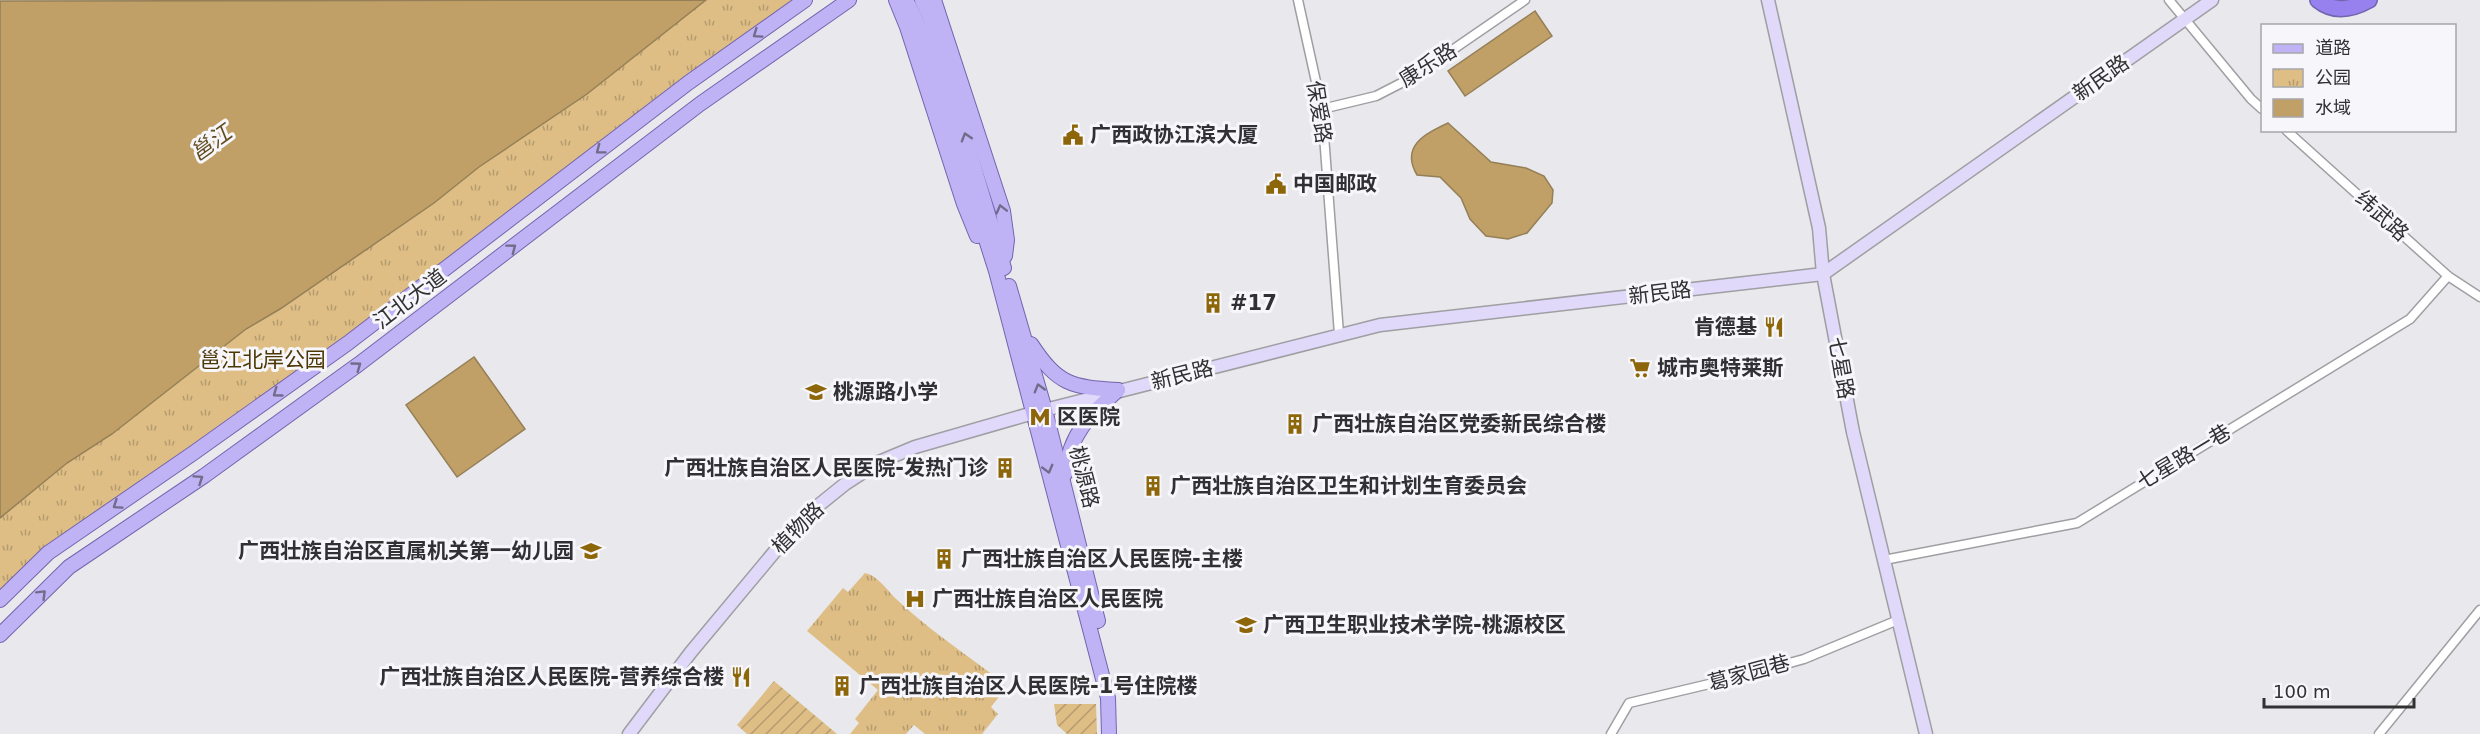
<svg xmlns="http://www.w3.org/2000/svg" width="2480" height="734" viewBox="0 0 2480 734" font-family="'DejaVu Sans','Noto Sans SC',sans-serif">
<defs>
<pattern id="park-tufts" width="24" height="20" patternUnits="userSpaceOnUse" patternTransform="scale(1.5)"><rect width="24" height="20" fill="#debe85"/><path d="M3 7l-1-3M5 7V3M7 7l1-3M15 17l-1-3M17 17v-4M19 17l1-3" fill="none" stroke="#b59b6d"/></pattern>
<pattern id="garden-furrows" width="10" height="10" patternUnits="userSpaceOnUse" patternTransform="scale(1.5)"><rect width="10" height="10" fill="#debe85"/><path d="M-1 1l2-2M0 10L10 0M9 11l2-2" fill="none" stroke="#b59b6d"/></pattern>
</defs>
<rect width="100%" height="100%" fill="#e9e9ed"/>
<!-- park -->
<g fill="url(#park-tufts)">
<path d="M706,0H805L348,343L48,553L0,600V518L67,463L112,434L246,329L280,309L434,203L479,167L587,94Z"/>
<path d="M865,573C876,575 886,588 893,596C926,628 966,654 1002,682L1006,688L991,707L998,714L982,734H925L914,725L906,734H850L859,723L855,719L878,690L807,631L843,588L848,592Z"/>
</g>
<!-- garden -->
<g fill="url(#garden-furrows)">
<path d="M774,681L837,734H747L737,725Z"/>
<path d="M1054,704H1096L1097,734H1067L1057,725Z"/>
</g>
<!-- water -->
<g fill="#c0a066" stroke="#957f57" stroke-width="1.5">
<path d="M706,0L587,94L479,167L434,203L280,309L246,329L112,434L67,463L0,518V1Z"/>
<path d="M1535,11L1552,36L1465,96L1448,71Z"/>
<path d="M1448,123L1491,162L1526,168L1544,176L1553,190L1552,203L1527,233L1508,239L1486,236L1470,219L1461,198L1440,177L1417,175C1400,146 1425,134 1448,123Z"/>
<path d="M474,357L525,429L457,477L406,405Z"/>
</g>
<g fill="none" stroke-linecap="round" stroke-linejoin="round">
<!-- street casing -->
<g stroke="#9f9fa3" stroke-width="11">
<g id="street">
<path d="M1298,0L1322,109L1339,334"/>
<path d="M2169,0L2251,99L2262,109"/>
<path d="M1322,109L1376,96L1413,77L1525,0"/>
<path d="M2286,130L2448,276L2480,297"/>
<path d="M1884,560L2077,523L2410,319L2448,276"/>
<path d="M1611,734L1629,703L1743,676L1804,659L1898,620"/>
<path d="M2379,734L2480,610"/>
</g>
</g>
<!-- secondary casing -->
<g stroke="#9f9fa3" stroke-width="15">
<g id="secondary">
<path d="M1768,0L1819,228L1823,274L1853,432L1926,734"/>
<path d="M629,734L691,652L791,532L814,509L845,484L879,462L915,447L1033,413L1380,325L1823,274L2212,0"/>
</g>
</g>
<!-- primary casing -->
<g stroke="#7365ad" stroke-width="16">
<g id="primary">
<path d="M896,0L907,27L964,204L977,236"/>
<path d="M906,0L915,17L996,271L1108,698L1109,734"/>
<path d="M922,0L928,12L1004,268"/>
<path d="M934,0L1003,211L1007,240L1005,256"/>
<path d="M1009,286L1045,410L1098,621"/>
<path d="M1031,344C1058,385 1071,387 1118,390"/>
<path d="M1065,474C1070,433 1089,416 1118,390"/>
<path d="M0,600L48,553L192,454L348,343L688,83L805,0"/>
<path d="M0,635L69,567L204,476L359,364L700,104L849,0"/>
</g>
</g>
<!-- highway casing -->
<g stroke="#7365ad" stroke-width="18">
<path id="highway" d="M2318,0C2334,13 2351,10 2369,0"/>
</g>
<!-- street -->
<use href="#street" stroke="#fff" stroke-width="8"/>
<!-- secondary -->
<use href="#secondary" stroke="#e0d9fa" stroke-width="12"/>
<!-- primary -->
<use href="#primary" stroke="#c0b3f5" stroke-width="14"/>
<!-- highway -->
<use href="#highway" stroke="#9681ee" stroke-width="15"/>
</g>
<!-- one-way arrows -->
<defs><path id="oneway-chevron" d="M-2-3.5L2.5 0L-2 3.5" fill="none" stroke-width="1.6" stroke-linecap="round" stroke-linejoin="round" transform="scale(1.5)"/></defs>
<g stroke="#716c8a">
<use href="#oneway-chevron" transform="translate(757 34) rotate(145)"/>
<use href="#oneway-chevron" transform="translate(966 137) rotate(-107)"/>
<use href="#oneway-chevron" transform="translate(600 150) rotate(143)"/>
<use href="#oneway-chevron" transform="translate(1001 209) rotate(-104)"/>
<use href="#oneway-chevron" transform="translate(512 248) rotate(-37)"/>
<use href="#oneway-chevron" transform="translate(357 366) rotate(-36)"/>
<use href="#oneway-chevron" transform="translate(1039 388) rotate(-106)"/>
<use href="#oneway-chevron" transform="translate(277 393) rotate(144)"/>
<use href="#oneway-chevron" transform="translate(1048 469) rotate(75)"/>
<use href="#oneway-chevron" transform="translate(199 479) rotate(-34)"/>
<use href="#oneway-chevron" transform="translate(117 505) rotate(146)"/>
<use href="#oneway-chevron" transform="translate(42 594) rotate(-45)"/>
</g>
<!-- icons -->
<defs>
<g id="civic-bare" transform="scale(1.62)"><path d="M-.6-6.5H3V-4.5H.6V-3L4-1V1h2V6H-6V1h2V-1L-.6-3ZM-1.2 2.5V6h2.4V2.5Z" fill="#8d6609" stroke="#f6f6fb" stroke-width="2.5" paint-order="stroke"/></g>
<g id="building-bare" transform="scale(1.62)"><path d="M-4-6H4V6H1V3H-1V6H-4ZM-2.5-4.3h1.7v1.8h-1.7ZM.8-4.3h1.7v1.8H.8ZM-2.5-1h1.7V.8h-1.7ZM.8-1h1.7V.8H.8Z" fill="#8d6609" stroke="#f6f6fb" stroke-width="2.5" paint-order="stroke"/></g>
<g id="restaurant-bare" transform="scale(1.62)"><path d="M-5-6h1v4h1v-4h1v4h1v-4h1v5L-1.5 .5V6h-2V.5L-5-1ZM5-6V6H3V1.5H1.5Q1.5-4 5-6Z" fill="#8d6609" stroke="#f6f6fb" stroke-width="2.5" paint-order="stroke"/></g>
<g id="supermarket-bare" transform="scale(1.62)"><path d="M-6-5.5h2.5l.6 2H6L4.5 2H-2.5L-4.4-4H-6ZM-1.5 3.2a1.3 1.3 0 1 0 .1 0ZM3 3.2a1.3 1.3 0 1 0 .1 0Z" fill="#8d6609" stroke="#f6f6fb" stroke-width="2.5" paint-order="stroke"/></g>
<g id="school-bare" transform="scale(1.62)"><path d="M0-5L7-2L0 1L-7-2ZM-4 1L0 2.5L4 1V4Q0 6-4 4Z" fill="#8d6609" stroke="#f6f6fb" stroke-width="2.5" paint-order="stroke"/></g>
<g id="metro-bare" transform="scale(1.62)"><path d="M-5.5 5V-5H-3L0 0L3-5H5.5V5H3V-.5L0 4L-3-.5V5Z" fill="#8d6609" stroke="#f6f6fb" stroke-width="2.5" paint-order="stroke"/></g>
<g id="hospital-bare" transform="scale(1.62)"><path d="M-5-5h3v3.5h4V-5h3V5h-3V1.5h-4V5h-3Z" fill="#8d6609" stroke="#f6f6fb" stroke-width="2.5" paint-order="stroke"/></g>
<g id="university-bare" transform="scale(1.62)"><path d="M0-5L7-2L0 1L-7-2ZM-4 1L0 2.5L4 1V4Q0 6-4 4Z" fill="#8d6609" stroke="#f6f6fb" stroke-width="2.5" paint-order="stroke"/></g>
</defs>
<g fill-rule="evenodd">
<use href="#civic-bare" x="1073" y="135"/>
<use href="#civic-bare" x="1276" y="184"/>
<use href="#building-bare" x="1213" y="303"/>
<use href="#restaurant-bare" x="1774" y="327"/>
<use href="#supermarket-bare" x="1640" y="368"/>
<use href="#school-bare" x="816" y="392"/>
<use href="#metro-bare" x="1040" y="417"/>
<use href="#building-bare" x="1295" y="424"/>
<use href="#building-bare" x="1005" y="468"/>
<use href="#building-bare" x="1153" y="486"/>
<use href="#school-bare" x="591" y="551"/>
<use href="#building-bare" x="944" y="559"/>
<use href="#hospital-bare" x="915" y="599"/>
<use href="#university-bare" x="1246" y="625"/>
<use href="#restaurant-bare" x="741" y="677"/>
<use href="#building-bare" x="842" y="686"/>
</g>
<g text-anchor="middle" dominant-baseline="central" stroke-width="6" stroke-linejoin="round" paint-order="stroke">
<!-- street labels -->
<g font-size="21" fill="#313133" stroke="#f6f6fb">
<text transform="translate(1428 65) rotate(-32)">康乐路</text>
<text transform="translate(2101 78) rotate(-35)">新民路</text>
<text transform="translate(1319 112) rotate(81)">保爱路</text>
<text transform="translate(2382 216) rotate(42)">纬武路</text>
<text transform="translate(1660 293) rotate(-7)">新民路</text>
<text transform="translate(410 299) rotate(-37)">江北大道</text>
<text transform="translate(1841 368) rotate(80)">七星路</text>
<text transform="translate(1182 375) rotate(-14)">新民路</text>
<text transform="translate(2184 457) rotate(-31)">七星路一巷</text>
<text transform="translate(1084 477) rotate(76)">桃源路</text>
<text transform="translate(798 528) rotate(-45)">植物路</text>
<text transform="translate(1749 673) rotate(-15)">葛家园巷</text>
</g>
<!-- poi labels -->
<g font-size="21" font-weight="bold" fill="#313133" stroke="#f6f6fb" text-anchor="start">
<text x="1090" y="135">广西政协江滨大厦</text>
<text x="1293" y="184">中国邮政</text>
<text x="1230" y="303">#17</text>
<text x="1757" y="327" text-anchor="end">肯德基</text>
<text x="1657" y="368">城市奥特莱斯</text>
<text x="833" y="392">桃源路小学</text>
<text x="1057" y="417">区医院</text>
<text x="1312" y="424">广西壮族自治区党委新民综合楼</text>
<text x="988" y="468" text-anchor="end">广西壮族自治区人民医院-发热门诊</text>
<text x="1170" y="486">广西壮族自治区卫生和计划生育委员会</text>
<text x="574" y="551" text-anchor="end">广西壮族自治区直属机关第一幼儿园</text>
<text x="961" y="559">广西壮族自治区人民医院-主楼</text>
<text x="932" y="599">广西壮族自治区人民医院</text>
<text x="1263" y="625">广西卫生职业技术学院-桃源校区</text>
<text x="724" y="677" text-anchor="end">广西壮族自治区人民医院-营养综合楼</text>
<text x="859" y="686">广西壮族自治区人民医院-1号住院楼</text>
</g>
<!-- park labels -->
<g font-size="21" fill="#4c3604" stroke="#f6f6fb">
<text x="263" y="360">邕江北岸公园</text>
</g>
<!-- water labels -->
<g font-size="22" font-style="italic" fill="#624b1e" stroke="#f6f6fb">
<text transform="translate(211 143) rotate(-36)">邕江</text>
</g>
</g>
<!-- legend -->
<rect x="2261" y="24" width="195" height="108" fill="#f6f6fb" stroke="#a7a7ab" stroke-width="1.5"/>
<rect x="2273" y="44" width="30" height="9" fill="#c0b3f5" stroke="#a7a7ab" stroke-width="1.5"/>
<text x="2315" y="54" font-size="18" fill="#313133">道路</text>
<rect x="2273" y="69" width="30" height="18" fill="url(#park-tufts)" stroke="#a7a7ab" stroke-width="1.5"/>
<text x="2315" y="84" font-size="18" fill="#313133">公园</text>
<rect x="2273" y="99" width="30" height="18" fill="#c0a066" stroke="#a7a7ab" stroke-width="1.5"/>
<text x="2315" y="114" font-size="18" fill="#313133">水域</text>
<!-- scale -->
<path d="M2264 698v9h150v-9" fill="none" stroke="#313133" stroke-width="3"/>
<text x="2273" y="698" font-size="18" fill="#313133" stroke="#f6f6fb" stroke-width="4.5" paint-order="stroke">100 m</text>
</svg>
